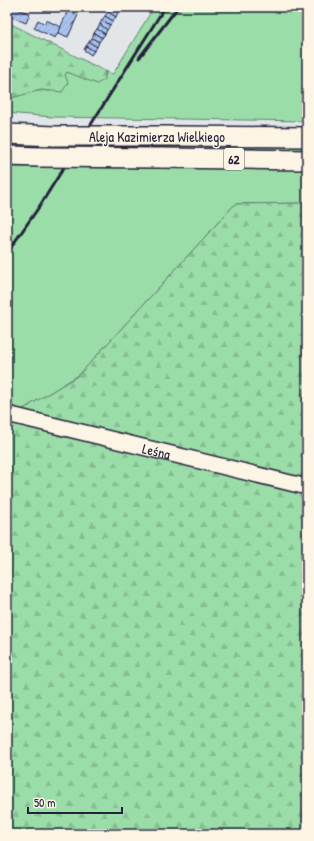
<svg xmlns="http://www.w3.org/2000/svg" width="314" height="841" viewBox="0 0 314 841" font-family="'Patrick Hand',sans-serif">
<defs>
<pattern id="forest-firs" width="22" height="20" patternUnits="userSpaceOnUse"><rect width="22" height="20" fill="#9bdda8"/><path d="M5 1l3.5 6h-7zM16 11l3.5 6h-7z" fill="#85bd92"/></pattern>
<pattern id="building-hatch" width="6" height="6" patternUnits="userSpaceOnUse"><rect width="6" height="6" fill="#aac4f1"/><path d="M-1 1l2-2M0 6l6-6M5 7l2-2" fill="none" stroke="#92a8d0"/></pattern>
</defs>
<rect width="100%" height="100%" fill="#e3e6e9"/>
<filter id="ink" filterUnits="userSpaceOnUse"><feTurbulence type="fractalNoise" baseFrequency=".025" numOctaves="2"/><feDisplacementMap in="SourceGraphic" scale="8" xChannelSelector="R" yChannelSelector="G"/><feConvolveMatrix kernelMatrix="1 2 1 2 8 2 1 2 1" color-interpolation-filters="sRGB"/></filter>
<g filter="url(#ink)">
<!-- green -->
<g fill="#9bdda8" stroke="#5e8072">
<path d="M154,7H307V121L52,117L7,113V98C22,96 35,89 50,91L67,72L76,75H106L105,71L113,74Z"/>
<path d="M204,145H307V152L205,150L201,148Z"/>
<path d="M7,167L307,169V203L235,204L79,375L7,419V205L10,200H7Z"/>
</g>
<!-- forest -->
<g fill="url(#forest-firs)" stroke="#5e8072">
<path d="M7,22L105,71V79L97,84L67,72L65,75L68,83L62,92L41,90L15,97L7,98Z"/>
<path d="M307,203V834H7V419L79,375L235,204Z"/>
</g>
<!-- building -->
<g fill="url(#building-hatch)" stroke="#22223b">
<path d="M7,7H14L30,14L26,23L7,15Z"/>
<path d="M110,7L118,12L116,17L108,12Z"/>
<path d="M68,10L78,15L68,37L58,33Z"/>
<path d="M108,12L116,17L113,21L105,16Z"/>
<path d="M105,16L113,21L110,25L102,20Z"/>
<path d="M38,20L45,24L46,20L61,27L55,38L34,28Z"/>
<path d="M102,20L110,25L107,30L100,24Z"/>
<path d="M100,24L107,30L105,34L97,29Z"/>
<path d="M97,29L105,34L102,38L94,33Z"/>
<path d="M94,33L102,38L99,42L92,38Z"/>
<path d="M92,38L99,42L97,47L89,42Z"/>
<path d="M89,42L97,47L94,51L86,46Z"/>
<path d="M86,46L94,51L91,55L84,50Z"/>
</g>
<g fill="none" stroke-linecap="round" stroke-linejoin="round">
<!-- minor casing -->
<g stroke="#22223b" stroke-width="18">
<g id="minor">
<path id="s1" d="M7,414L307,487"/>
</g>
</g>
<!-- major casing -->
<g stroke="#22223b" stroke-width="22">
<g id="major">
<path d="M7,134L55,136"/>
<path d="M174,136L307,137"/>
<path d="M7,156L41,157"/>
<path d="M161,158L307,160"/>
</g>
</g>
<!-- minor -->
<use href="#minor" stroke="#fcf5e5" stroke-width="15"/>
<!-- major -->
<use href="#major" stroke="#fcf5e5" stroke-width="19"/>
<!-- rail -->
<g stroke="#22223b" stroke-width="3">
<path d="M139,58L178,7"/>
<path d="M7,253L39,207L165,7"/>
</g>
<!-- major-bridge casing -->
<g stroke="#22223b" stroke-width="22" stroke-linecap="butt">
<g id="major-bridge">
<path d="M55,136H174"/>
<path d="M41,157L161,158"/>
</g>
</g>
<!-- major-bridge -->
<use href="#major-bridge" stroke="#fcf5e5" stroke-width="19"/>
</g>
</g>
<g text-anchor="middle" dominant-baseline="central" stroke-width="3" stroke-linejoin="round" paint-order="stroke">
<!-- shield labels -->
<rect fill="#fcf5e5" stroke="#63616e" stroke-width="1" x="224" y="148" width="20" height="22" rx="3"/>
<g font-size="13" font-weight="bold" fill="#22223b">
<text x="234" y="159">62</text>
</g>
<!-- street labels -->
<g font-size="14" fill="#22223b" stroke="#fcf5e5">
<text x="157" y="136">Aleja Kazimierza Wielkiego</text>
<text stroke="none"><textPath href="#s1" startOffset="154">Leśna</textPath></text>
</g>
</g>
<!-- margin -->
<rect width="314" height="841" fill="none" stroke="#fcf5e5" stroke-width="24"/>
<rect x="12" y="12" width="290" height="817" fill="none" stroke="#22223b" stroke-width="1.5" filter="url(#ink)"/>
<!-- scale -->
<path d="M28 807v6h94v-6" fill="none" stroke="#22223b" stroke-width="2"/>
<text x="34" y="807" font-size="12" fill="#22223b" stroke="#fcf5e5" stroke-width="3" paint-order="stroke">50 m</text>
</svg>
